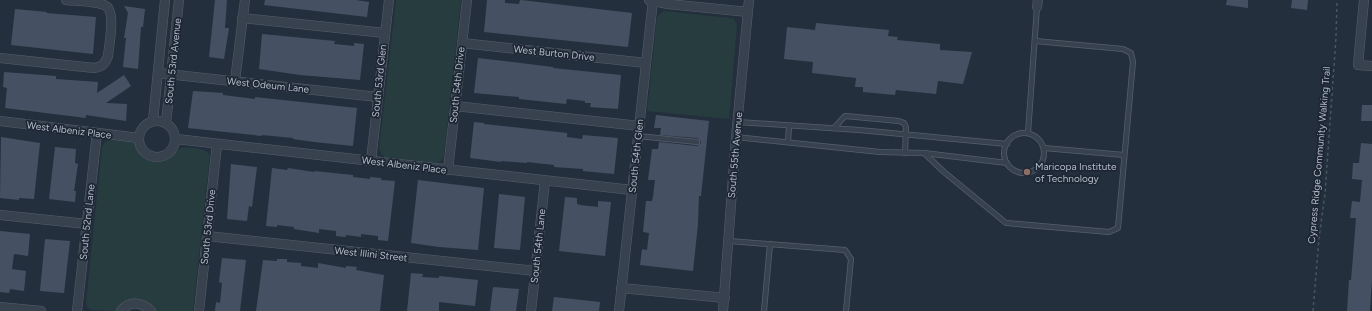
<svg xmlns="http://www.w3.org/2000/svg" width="1372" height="311" viewBox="0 0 1372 311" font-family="Figtree,sans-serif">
<rect width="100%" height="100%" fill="#242f3e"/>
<!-- green -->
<g fill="#263c3f">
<path d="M396,0H461L444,156L441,161L436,163L385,157L381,154L379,148Z"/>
<path d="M665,11L730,18L734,19L737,26L729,119L647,111L657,17L661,13Z"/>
<path d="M111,139C118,140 129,139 135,144C138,146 139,149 141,152C145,157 153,161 160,160C169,159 172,153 179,149C185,146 207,148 210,155L193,311H155L149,304L142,300H133L115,311L92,310L87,307L86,302L102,147L105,142Z"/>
</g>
<!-- building -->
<g fill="#455162">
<path d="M215,0H227L225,28H229L224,59L209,57Z"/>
<path d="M265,0H356L369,2L367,17L264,5Z"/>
<path d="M487,0H505V3L519,4L520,0H521L632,13L628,47L484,32Z"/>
<path d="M1227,0H1248V8L1226,5Z"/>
<path d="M1292,0H1308L1307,10L1291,8Z"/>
<path d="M124,6L145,9L143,27H141L138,69L123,67L126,38H124L128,13Z"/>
<path d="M15,9L47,12L46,13L96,17L93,54L11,45Z"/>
<path d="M816,23L889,30L888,36L898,37L897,40L940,44V50L972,52L963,84L938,81L936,94L896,90L895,95L863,92V87H855L856,78L812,73L813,62L784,59L787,27L815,30Z"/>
<path d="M262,34L335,41L334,44L354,46V43L364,44L360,80L300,75L259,69Z"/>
<path d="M478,58L553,67V68L621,75L618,109L590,107L591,103H585V101L567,99L566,104L519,99V97L474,93Z"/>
<path d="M4,72L56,76V79L98,82L97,93L124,75L131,86L106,103L127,104L126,121L86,115V118L5,108L7,88L3,87Z"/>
<path d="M193,91L223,93V95L255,99V97L357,108L353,146L314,142L293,139V138L262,135V136L188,128Z"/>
<path d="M1362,105H1372V121H1361Z"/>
<path d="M656,115L709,121L701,196H699L698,224L693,271L640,265L642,249L647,250L649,233L643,232L646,201H652L653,197L655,180H648L652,149H658L659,142L697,146L701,143L700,140L697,138L660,135L661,128H654Z"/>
<path d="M474,122L484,123V124L567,133V137L582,139L583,135L618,138L614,174L583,171V169L554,167V165L527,162V163L501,161V162L470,158Z"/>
<path d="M1,137L40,143L34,199L19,198V200L0,198Z"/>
<path d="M1361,143L1372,144V279L1370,311H1347L1349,280H1351L1353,257L1356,218H1350L1352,201L1360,202L1362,180L1352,179L1353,163H1359Z"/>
<path d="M55,147L76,149L75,163L78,164L74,191H76L75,202L49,199Z"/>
<path d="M231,164L257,167L252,207L249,206L247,221L227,219Z"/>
<path d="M272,168L287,170L288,168L314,172V171L353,175V177L370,179V177L381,178V180L395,181L388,241L378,240V236L361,234V237L346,235V237L336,236V231L319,229V233L294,229V227L277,225V227L266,226Z"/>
<path d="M418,180L484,188L478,250L439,247L411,243Z"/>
<path d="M499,194L525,197L520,250L494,248Z"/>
<path d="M565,197L577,198V204L580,205L598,207V201L611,202L605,256L559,251Z"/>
<path d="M0,231L30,234L28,256L14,254L12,269L26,271L24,291L10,289L9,293L0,292Z"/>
<path d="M45,239L70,241L64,293L40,291Z"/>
<path d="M222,258L246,260L240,311H215L216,302L220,303L222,283L219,282Z"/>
<path d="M277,259H287V262L301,263V266L318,268V263L346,268V266L357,267L356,270L384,275L380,311H256L263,260L277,261Z"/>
<path d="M411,273L423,274L422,277L439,278V276L478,280L475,306L439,302V311H407Z"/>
<path d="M493,287L519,289L516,311H490Z"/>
<path d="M554,297L600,302L599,311H552Z"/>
</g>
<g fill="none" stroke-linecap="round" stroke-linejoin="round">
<!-- service casing -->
<g stroke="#565f6c" stroke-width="6">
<g id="service">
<path d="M738,122L859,130L1007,144"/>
<path d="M834,128L845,116L899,121L904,123L906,127L905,153"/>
<path d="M1028,133L1037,7"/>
<circle cx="1024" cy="153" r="20"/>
<path d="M638,136L697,142"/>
<path d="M736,137L880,152L924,153L1007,163"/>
<path d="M788,142L789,126"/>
<path d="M1044,148L1124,155"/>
<path d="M924,153L944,172L1006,223L1109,232L1118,228L1133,62L1131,53L1123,49L1035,41"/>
<path d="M729,241L845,250L851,259L846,311"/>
<path d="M764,311L770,244"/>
</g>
</g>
<!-- minor casing -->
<g stroke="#565f6c" stroke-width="10">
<g id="minor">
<path d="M649,0L668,4L748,12"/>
<path d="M1364,0L1358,65L1372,66"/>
<path d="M1037,7L1038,0"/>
<path d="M242,18L385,33"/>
<path d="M462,43L646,63"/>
<path d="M0,58L94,68C102,67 105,64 108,56C109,45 116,12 106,6C97,1 76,1 66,0"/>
<path d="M158,73L378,97"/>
<path d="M235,81L245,0"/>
<path d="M455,106L640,126"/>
<circle cx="157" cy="139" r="18"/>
<path d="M0,121L139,138"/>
<path d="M153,121L165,0"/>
<path d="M166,123L179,0"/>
<path d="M176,139L632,190"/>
<path d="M371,161L389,0"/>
<path d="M448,170L467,0"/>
<path d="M0,215L87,224"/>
<path d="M207,236L536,271"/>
<path d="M621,288L725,298"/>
<path d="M0,307L41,311"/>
<path d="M77,311L97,133"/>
<path d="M121,311C129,300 142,302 151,311"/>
<path d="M199,311L217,144"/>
<path d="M531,311L545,181"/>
<path d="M619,311L653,0"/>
<path d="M723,311L736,137L749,0"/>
</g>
</g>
<!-- path -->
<path stroke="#44595c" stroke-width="1.5" stroke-dasharray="3 3" stroke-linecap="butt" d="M1313,311L1319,238L1325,194L1336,37L1337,0"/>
<!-- service -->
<use href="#service" stroke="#38414e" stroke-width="4.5"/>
<!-- minor -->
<use href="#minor" stroke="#38414e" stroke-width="9"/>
</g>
<!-- markers -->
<circle fill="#8d6e63" stroke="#1d2633" stroke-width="1.5" cx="1027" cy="172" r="4"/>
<g text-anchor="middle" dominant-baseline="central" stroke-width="3.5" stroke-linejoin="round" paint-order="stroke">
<!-- street labels -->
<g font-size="10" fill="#b4bcc9" stroke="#1d2633">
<text transform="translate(554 53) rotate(6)">West Burton Drive</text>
<text transform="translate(173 61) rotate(-84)">South 53rd Avenue</text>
<text transform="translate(379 81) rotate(-84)">South 53rd Glen</text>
<text transform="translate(268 85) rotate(6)">West Odeum Lane</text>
<text transform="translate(457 85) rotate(-84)">South 54th Drive</text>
<text transform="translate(69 130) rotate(7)">West Albeniz Place</text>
<text transform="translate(735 155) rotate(-85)">South 55th Avenue</text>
<text transform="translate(1319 155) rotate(-85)">Cypress Ridge Community Walking Trail</text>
<text transform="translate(636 156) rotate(-84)">South 54th Glen</text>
<text transform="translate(404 165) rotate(7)">West Albeniz Place</text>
<text transform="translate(87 222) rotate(-84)">South 52nd Lane</text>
<text transform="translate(208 227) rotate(-84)">South 53rd Drive</text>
<text transform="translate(538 246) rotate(-84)">South 54th Lane</text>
<text transform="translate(371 254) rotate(6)">West Illini Street</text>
</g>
<!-- poi labels -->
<g font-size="10" fill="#b4bcc9" stroke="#1d2633" text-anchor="start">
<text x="1035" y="166">Maricopa Institute<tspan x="1035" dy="12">of Technology</tspan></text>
</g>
</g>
</svg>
